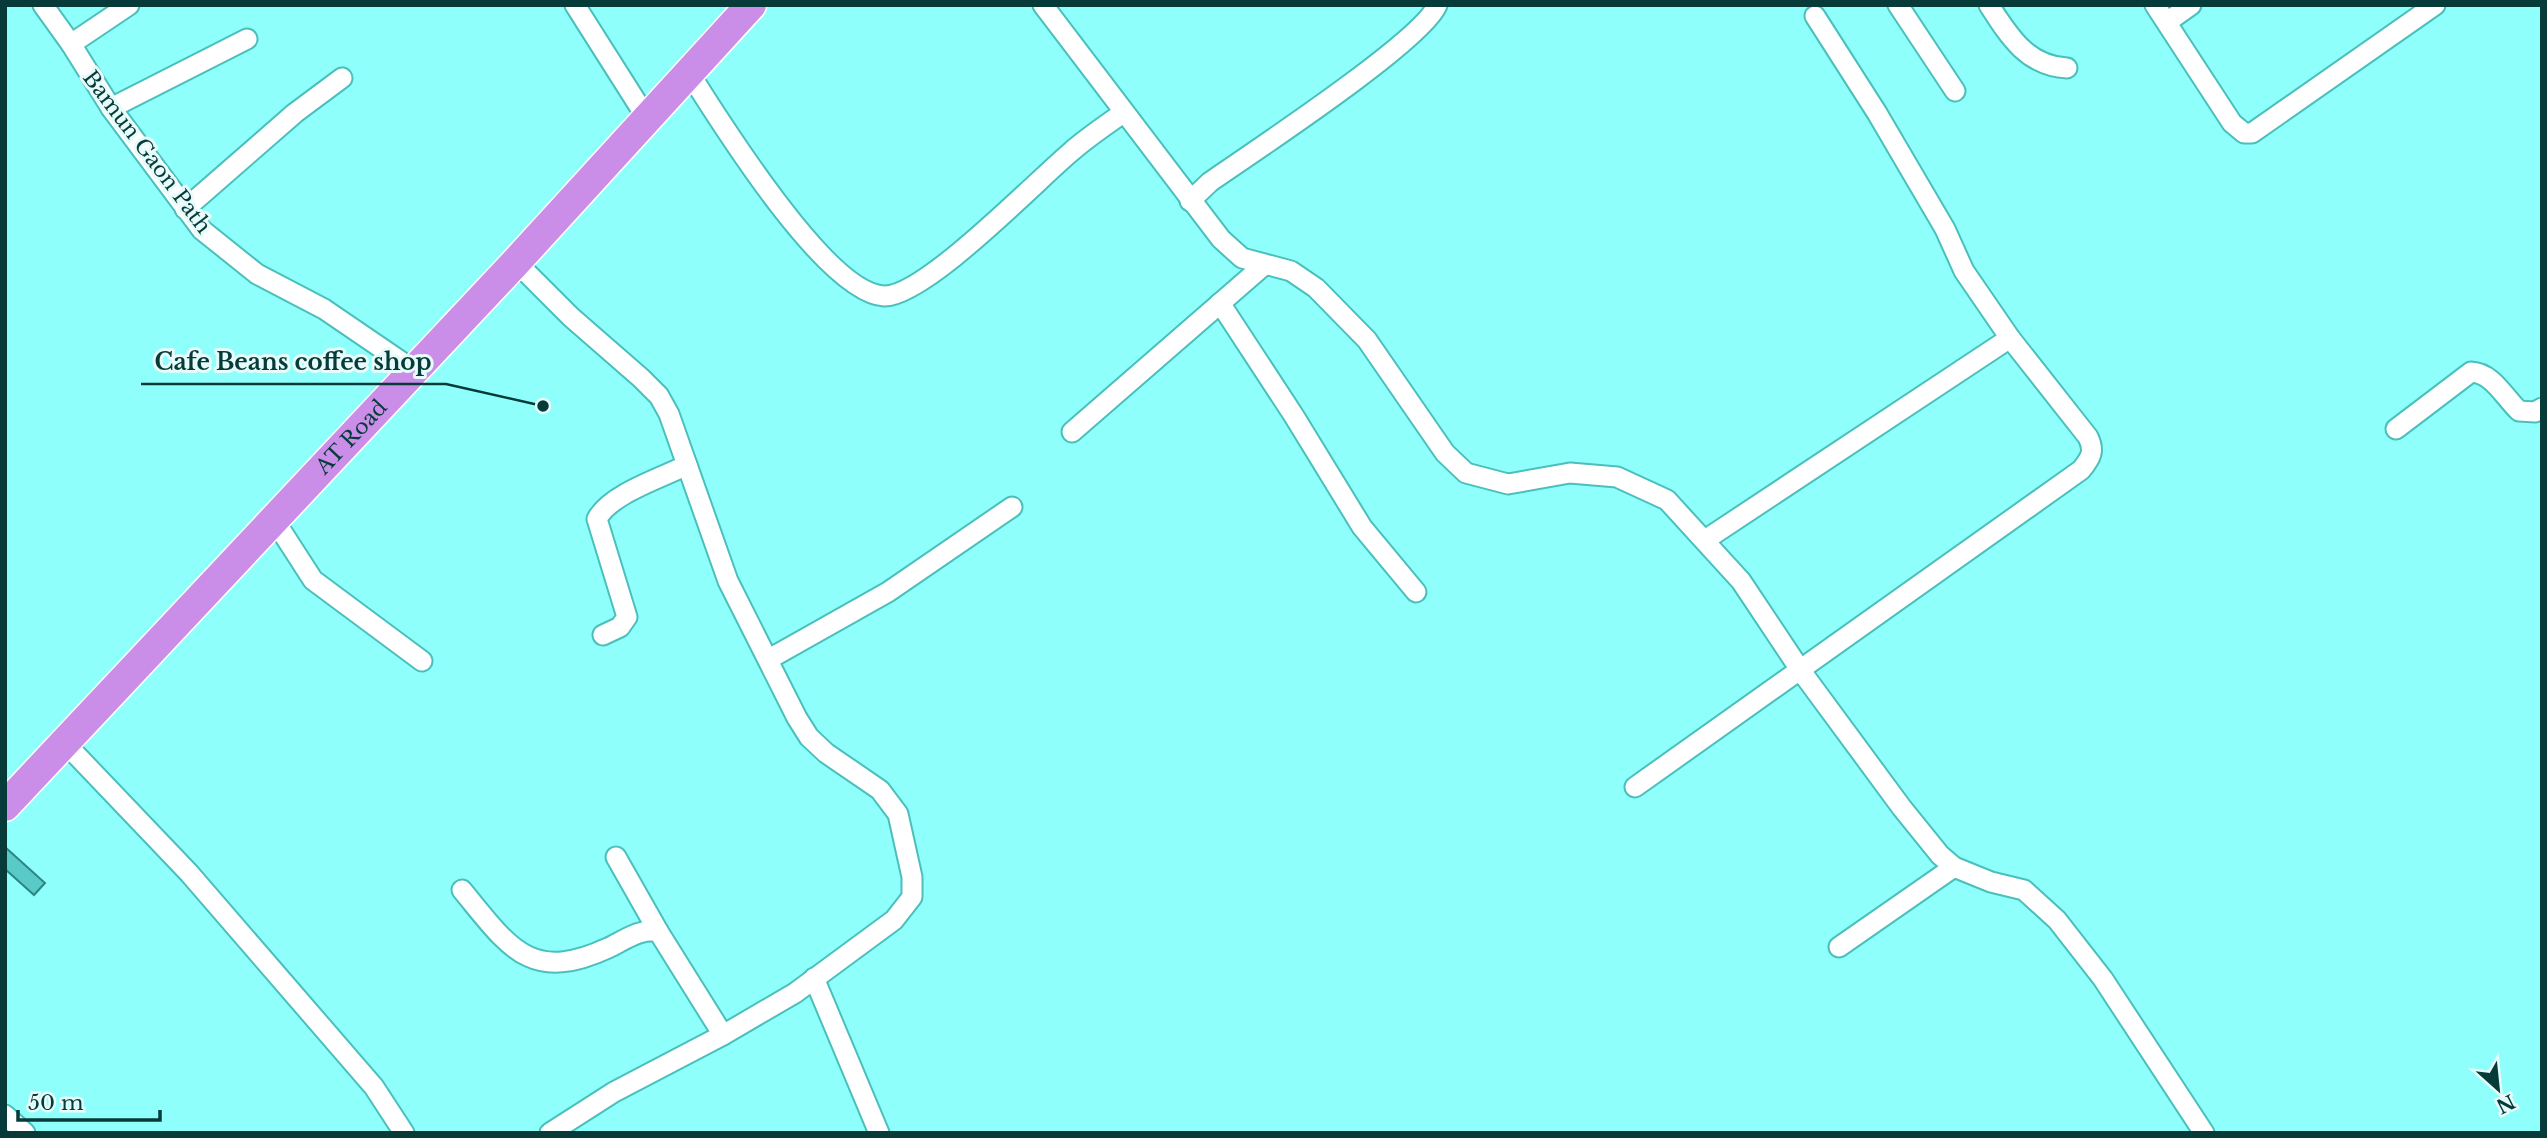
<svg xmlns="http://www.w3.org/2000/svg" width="2547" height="1138" viewBox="0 0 2547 1138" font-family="'Libre Baskerville',serif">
<rect width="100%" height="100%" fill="#8ffffc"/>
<!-- building -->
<path fill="#59cac7" stroke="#2c8684" stroke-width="2" d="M5,847L45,883L34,895L5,869Z"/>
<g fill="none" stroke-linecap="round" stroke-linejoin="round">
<!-- minor casing -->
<g stroke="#4abfbc" stroke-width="23">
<g id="minor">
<path d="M43,5L71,44L111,108L202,230L257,274L324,309L412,369"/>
<path d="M575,5L646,117"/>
<path d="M1043,5L1221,239L1242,258L1291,271L1316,288L1367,340L1445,453L1466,473L1508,484L1570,473L1617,477L1667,500L1741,581L1801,671L1902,808L1940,855L1954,867L1991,882L2024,890L2057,920L2103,979L2204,1133"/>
<path d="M1898,5L1955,91"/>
<path d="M1989,5C2009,36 2027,66 2067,68"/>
<path d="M2155,5L2232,123L2244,133H2252L2435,5"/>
<path d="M2167,22L2191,5"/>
<path d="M71,44L129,5"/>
<path d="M688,71C719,120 826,293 884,296C925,297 1037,180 1072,151C1088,137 1106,125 1123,113"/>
<path d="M111,108L247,39"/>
<path d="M1190,201L1210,182C1250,154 1424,40 1437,5"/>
<path d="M185,209L295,113L342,78"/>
<path d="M516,262L571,317L641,378L659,396L669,414L728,581L797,718L809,737L826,753L880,790L898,814L912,877V897L894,920L795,993L723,1035L614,1092L550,1133"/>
<path d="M1220,303L1294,416L1362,527L1416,592"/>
<path d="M2396,429L2471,372C2493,373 2504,397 2519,411L2535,412L2542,408"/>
<path d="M1072,432L1263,266"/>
<path d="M273,518L313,580L422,661"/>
<path d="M1705,540L2010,338"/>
<path d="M603,635L620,627L627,617L597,519C610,494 661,478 687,465"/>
<path d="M769,659L888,592L1012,507"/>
<path d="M64,742L189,873L374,1087L404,1133"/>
<path d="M1635,787L2081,470C2091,458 2095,451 2088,437L2010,338L1964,271L1945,229L1877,113L1815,16"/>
<path d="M616,857L658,931"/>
<path d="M462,890C509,947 530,984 608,948C625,940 638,929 658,931L723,1035"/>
<path d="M1839,947L1954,867"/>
<path d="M814,978L879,1133"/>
<path d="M5,1115L25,1133"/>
</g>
</g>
<!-- highway casing -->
<g stroke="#fff" stroke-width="33">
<g id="highway">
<path id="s1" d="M5,806L516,262L751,5"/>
</g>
</g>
<!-- minor -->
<use href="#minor" stroke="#fff" stroke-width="19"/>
<!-- highway -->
<use href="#highway" stroke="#ca8ee9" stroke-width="30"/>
</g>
<g text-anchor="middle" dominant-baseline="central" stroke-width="6" stroke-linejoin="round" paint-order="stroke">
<!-- street labels -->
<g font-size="21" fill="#063b3a" stroke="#e7fbfa">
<text transform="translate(147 152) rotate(53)">Bamun Gaon Path</text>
<text stroke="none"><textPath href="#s1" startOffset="506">AT Road</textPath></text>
</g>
</g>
<!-- callouts -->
<path fill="none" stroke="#063b3a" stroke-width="2.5" d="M543 406L446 384H141"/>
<circle fill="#063b3a" stroke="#e7fbfa" stroke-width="2.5" cx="543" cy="406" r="7"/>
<g font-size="23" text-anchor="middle" font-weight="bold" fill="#063b3a" stroke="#e7fbfa" stroke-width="6" stroke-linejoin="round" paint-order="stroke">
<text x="293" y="370">Cafe Beans coffee shop</text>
</g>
<!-- border -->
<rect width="2547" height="1138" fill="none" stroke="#063b3a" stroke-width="14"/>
<!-- north arrow -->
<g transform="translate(2498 1089) rotate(153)" stroke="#e7fbfa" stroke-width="5" paint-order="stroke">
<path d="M0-5L12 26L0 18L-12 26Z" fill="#063b3a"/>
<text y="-10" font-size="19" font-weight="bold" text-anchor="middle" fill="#063b3a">N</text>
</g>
<!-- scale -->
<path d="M18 1110v10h142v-10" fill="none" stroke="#063b3a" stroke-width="3.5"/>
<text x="28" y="1110" font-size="21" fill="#063b3a" stroke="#e7fbfa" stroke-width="5" paint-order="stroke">50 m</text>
</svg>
